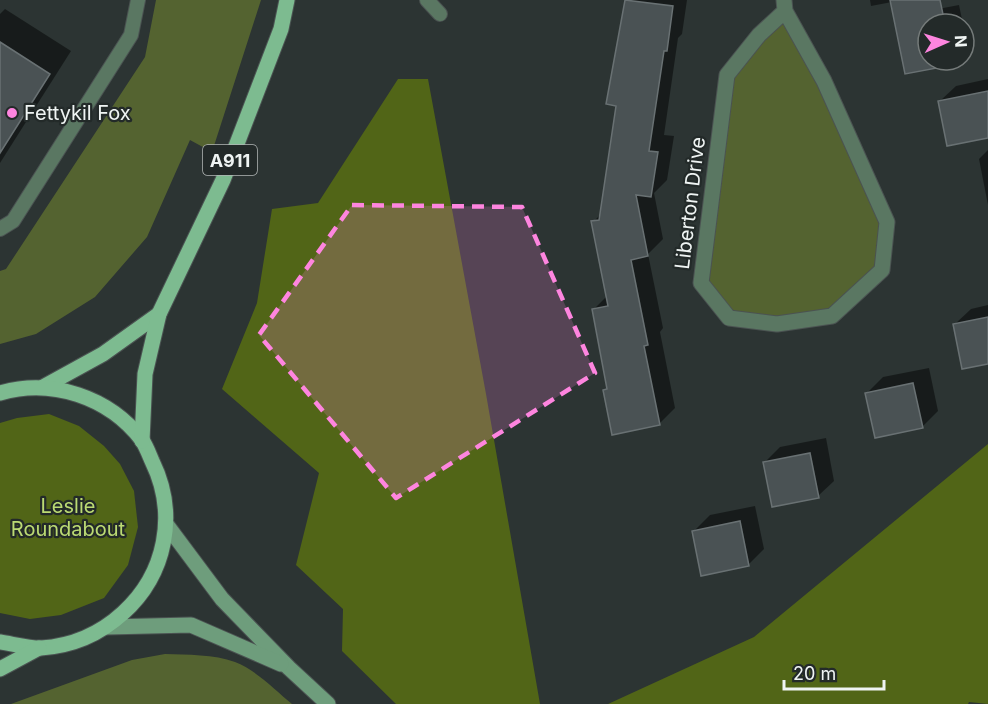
<svg xmlns="http://www.w3.org/2000/svg" width="988" height="704" viewBox="0 0 988 704" font-family="Inter,sans-serif">
<rect width="100%" height="100%" fill="#2c3433"/>
<!-- green -->
<g fill="#546330">
<path d="M156,0H261L212,152L190,140L147,237L95,297L36,334L0,344V271L6,269L145,57Z"/>
<path d="M785,11L887,222L882,270L832,316L729,318L701,283L727,75Z"/>
<path d="M165,654C187,655 214,654 235,662C256,670 275,690 292,704H11L132,660Z"/>
</g>
<!-- forest -->
<g fill="#516517">
<path d="M398,79H428L486,394L540,704H396L342,651L343,609L296,565L319,473L222,389L257,303L272,209L318,203Z"/>
<path d="M49,414L79,426L104,446L120,464L134,491L138,527L128,565L104,598L61,615L30,619L0,613V423L17,418Z"/>
<path d="M988,444V704L969,702L968,704H608L754,637Z"/>
</g>
<!-- shadow -->
<g fill="#0007">
<path d="M627,0H687L682,34L678,38L664,135L674,136L667,180L654,193L663,239L648,254L663,328L660,332L675,408L659,424L605,390L608,387L593,310L608,295L593,222L602,213L618,105L608,103Z"/>
<path d="M870,0H936L938,9L959,5L963,24H928V60H956L952,63L906,72L892,2L871,6Z"/>
<path d="M5,9L71,51L0,163V14Z"/>
<path d="M964,27L968,47L964,52Z"/>
<path d="M988,79V136L940,101L956,86Z"/>
<path d="M988,150V205L979,159Z"/>
<path d="M988,305V362L955,324L971,309Z"/>
<path d="M929,368L938,411L922,427L867,393L883,377Z"/>
<path d="M826,438L834,481L818,496L764,463L780,447Z"/>
<path d="M755,506L764,549L748,565L694,531L710,515Z"/>
</g>
<!-- building -->
<g fill="#4a5254" stroke="#697173" stroke-width="1.5">
<path d="M625,0L673,6L667,51H664L649,151L658,152L651,197L636,195L648,256L631,260L648,345L644,346L660,425L612,435L603,390L607,389L592,309L608,306L591,221L599,220L616,106L606,104Z"/>
<path d="M890,0H940L945,24H928V60H952L953,65L905,74Z"/>
<path d="M0,42L50,74L0,153Z"/>
<path d="M988,91V138L947,146L938,101Z"/>
<path d="M988,317V364L962,369L953,324Z"/>
<path d="M913,383L923,428L875,438L865,393Z"/>
<path d="M810,453L819,498L772,507L763,462Z"/>
<path d="M740,521L749,566L701,576L692,531Z"/>
</g>
<g fill="none" stroke-linecap="round" stroke-linejoin="round">
<!-- lane casing -->
<g stroke="#4b5352" stroke-width="16">
<g id="lane">
<path d="M427,0L440,14"/>
<path d="M0,229L13,221L131,35L138,0"/>
</g>
</g>
<!-- street casing -->
<g stroke="#4b5352" stroke-width="17">
<path id="street" d="M784,0L785,11L824,81L887,222L882,270L832,316L777,324L729,318L701,283L727,75L759,35L785,11"/>
</g>
<!-- secondary casing -->
<g stroke="#4b5352" stroke-width="17">
<g id="secondary">
<path d="M166,524L222,599L289,668L328,704"/>
<path d="M107,627L191,625L281,664"/>
</g>
</g>
<!-- primary casing -->
<g stroke="#4b5352" stroke-width="17">
<g id="primary">
<path d="M43,387L103,354L159,314"/>
<path d="M0,393C52,378 109,397 142,440C146,446 149,454 152,461C178,514 166,574 123,613C100,634 72,646 41,648C28,648 13,644 0,642"/>
<path d="M142,441L145,374L159,314L223,180L281,29L287,0"/>
<path d="M0,669L39,648"/>
</g>
</g>
<!-- lane -->
<use href="#lane" stroke="#5a7762" stroke-width="14"/>
<!-- street -->
<use href="#street" stroke="#5a7762" stroke-width="15"/>
<!-- secondary -->
<use href="#secondary" stroke="#6e9d7c" stroke-width="15"/>
<!-- primary -->
<use href="#primary" stroke="#7dbb90" stroke-width="15"/>
</g>
<!-- marked area -->
<path fill="#fe85df" fill-opacity="0.2" stroke="#fe85df" stroke-width="4.5" stroke-dasharray="12 8" stroke-linejoin="round" d="M352,205L522,207L595,373L396,498L259,335Z"/>
<!-- markers -->
<circle fill="#fe85df" stroke="#232a29" stroke-width="2" cx="12" cy="113" r="6"/>
<g text-anchor="middle" dominant-baseline="central" stroke-width="4.5" stroke-linejoin="round" paint-order="stroke">
<!-- shield labels -->
<rect fill="#232a29" stroke="#b2b7b6" stroke-width="1.5" x="203" y="145" width="54" height="30" rx="4.5"/>
<g font-size="18" font-weight="bold" fill="#eff4f3">
<text x="230" y="160">A911</text>
</g>
<!-- poi labels -->
<g font-size="20" fill="#eff4f3" stroke="#232a29" text-anchor="start">
<text x="24" y="113">Fettykil Fox</text>
</g>
<!-- street labels -->
<g font-size="20" fill="#eff4f3" stroke="#232a29">
<text transform="translate(690 203) rotate(-83)">Liberton Drive</text>
</g>
<!-- park labels -->
<g font-size="20" fill="#bbda73" stroke="#232a29">
<text x="68" y="506">Leslie<tspan x="68" dy="23">Roundabout</tspan></text>
</g>
</g>
<!-- north arrow -->
<g transform="translate(946 42) rotate(87)"><circle r="28" fill="#232a29" stroke="#757b7a" stroke-width="1.5"/>
<path d="M0-4.5L10 22L0 15L-10 22Z" fill="#fe85df"/>
<text y="-9" font-size="16" font-weight="bold" text-anchor="middle" fill="#eff4f3">N</text>
</g>
<!-- scale -->
<path d="M784 680v9h100v-9" fill="none" stroke="#eff4f3" stroke-width="3"/>
<text x="793" y="680" font-size="18" fill="#eff4f3" stroke="#232a29" stroke-width="4.5" paint-order="stroke">20 m</text>
</svg>
